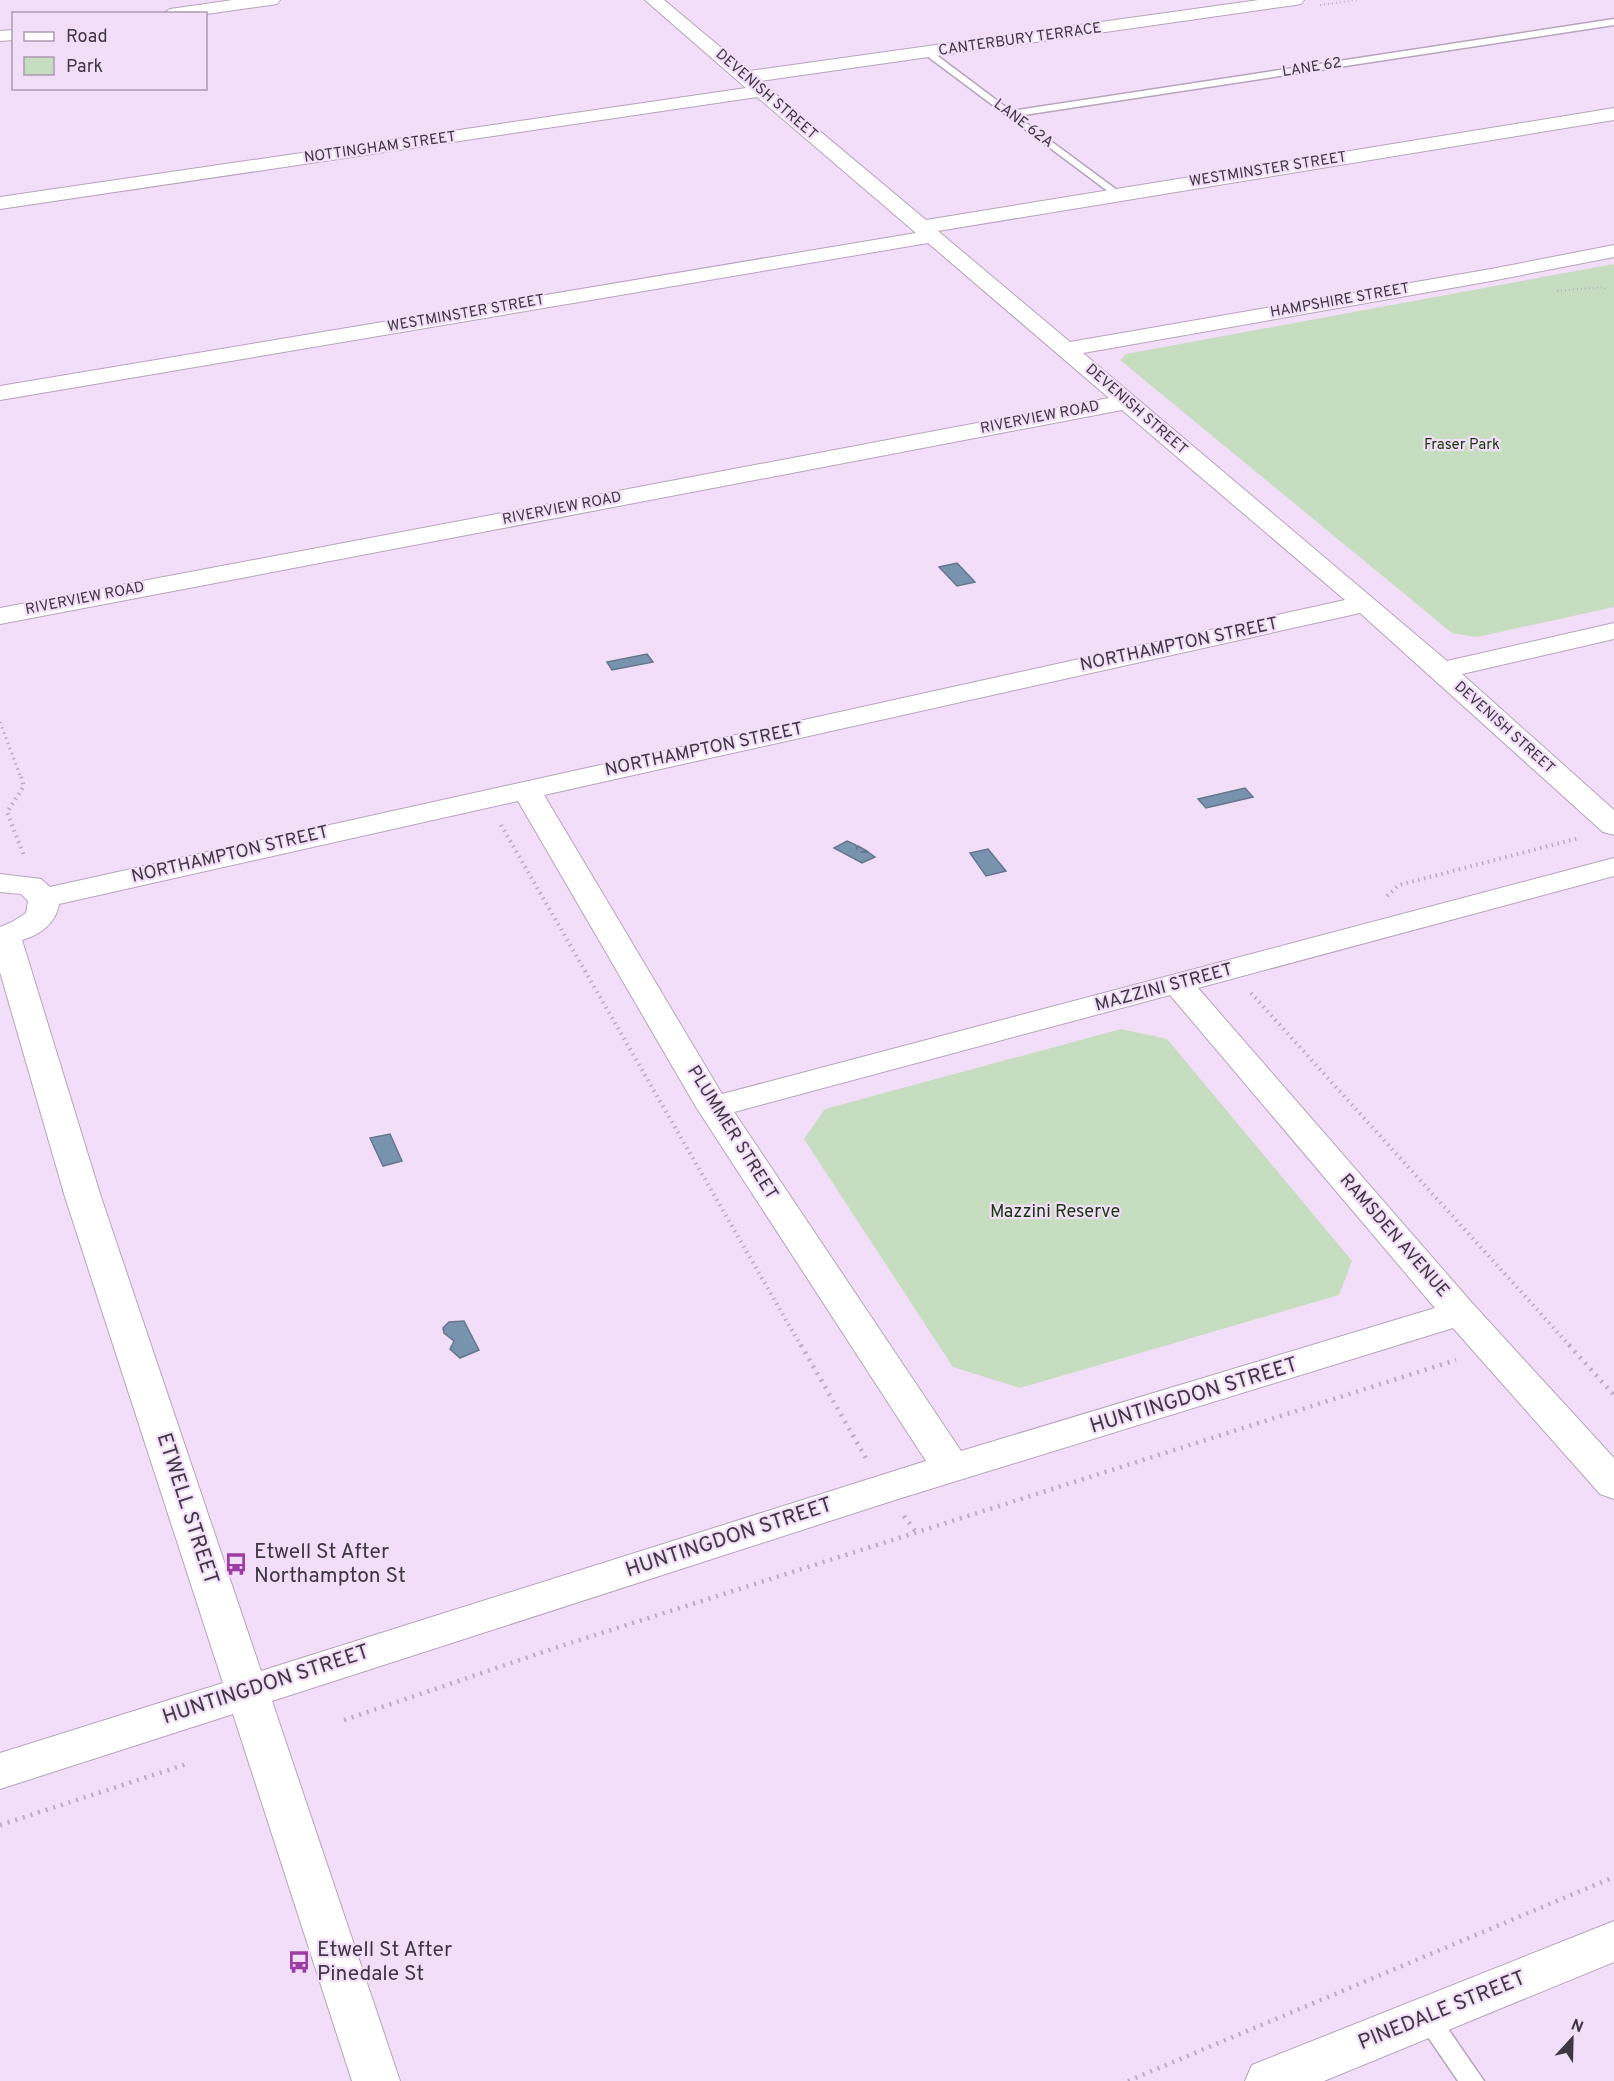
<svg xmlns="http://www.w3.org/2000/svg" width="1614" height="2081" viewBox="0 0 1614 2081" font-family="Overpass,sans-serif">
<rect width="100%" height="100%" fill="#f2def8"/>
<!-- green -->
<g fill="#c6ddc0">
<path d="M1614,264V607L1477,637L1452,633L1120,360L1126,354Z"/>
<path d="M1121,1029L1167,1039L1352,1261L1339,1295L1020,1388L953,1367L804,1139L825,1109Z"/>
</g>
<!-- water -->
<g fill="#7793ad" stroke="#66778d" stroke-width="1.5">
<path d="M957,563L975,582L957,586L939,567Z"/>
<path d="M647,654L653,662L612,670L607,662Z"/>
<path d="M1245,788L1253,797L1206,808L1198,799Z"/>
<path d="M847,841L856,845L857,850L858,846L867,851L860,852H868L875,857L862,863L834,848Z"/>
<path d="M988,849L1006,871L986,876L970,853Z"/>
<path d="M390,1134L402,1161L383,1166L370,1138Z"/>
<path d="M464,1321L479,1350L460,1358L450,1349L454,1341L444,1333L443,1328L449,1322Z"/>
</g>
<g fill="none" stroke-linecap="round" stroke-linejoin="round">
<!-- service casing -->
<g stroke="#b7a3bc" stroke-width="3">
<g id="service">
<path d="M1614,19V25L1017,116L1121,193V197L1117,198L923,53L931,51L1011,111Z"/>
<path d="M1427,2007L1435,2010L1484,2081H1458L1415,2018L1419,2010Z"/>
</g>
</g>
<!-- minor casing -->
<g stroke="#b7a3bc" stroke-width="2">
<g id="minor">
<path d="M233,0H280L277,4L271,5L206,14H162L170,9Z"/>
<path d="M645,0H664L749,71L1259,0H1304L1301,4L1295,5L760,81L926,220L1614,108V120L938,231L1070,342L1491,269L1614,245V257L1491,281L1083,353L1447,661L1614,623V639L1462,674L1614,810V835L1603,832L1360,613L544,795L722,1094L1614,858V876L1198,988L1473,1304L1614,1458V1499L1600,1494L1453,1328L898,1499L272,1701L400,2081H352L233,1714L0,1789V1753L223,1683L65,1197L0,972V927L12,922L26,913L28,901L21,894L0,892V874L41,879L50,887L1345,600L1122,410L0,624V608L1109,398L928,243L0,400V386L916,233L757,97L0,209V197L746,88ZM518,801L696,1107L926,1461L261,1671L101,1197L22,940C40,935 56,923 59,904ZM1170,995L1435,1308L961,1451L734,1112Z"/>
<path d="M14,30V40L0,41V31Z"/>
<path d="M1614,1921V1962L1324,2081H1245L1252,2065Z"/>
</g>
</g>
<!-- path-far3 -->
<g stroke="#bbabc0" stroke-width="2" stroke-dasharray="1 3" stroke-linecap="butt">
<path d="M1320,5L1357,0"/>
<path d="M1557,291L1603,287L1606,290"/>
</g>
<!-- path-far2 -->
<path stroke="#bbabc0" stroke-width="3" stroke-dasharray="1.5 4" stroke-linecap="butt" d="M0,722L21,778"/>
<!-- path-far1 -->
<g stroke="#bbabc0" stroke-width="4" stroke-dasharray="1.5 4.5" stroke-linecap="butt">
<path d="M21,777L24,786L7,812L25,858"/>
<path d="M501,825L801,1346"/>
<path d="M1387,896L1399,885L1579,838"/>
<path d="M1251,993L1570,1346"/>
</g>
<!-- path -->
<g stroke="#bbabc0" stroke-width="4.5" stroke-dasharray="2 6" stroke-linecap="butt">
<path d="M801,1345L867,1460"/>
<path d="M1569,1345L1614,1395"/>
<path d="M904,1516L916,1532"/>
<path d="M344,1720L564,1645L1456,1360"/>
<path d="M0,1825L187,1764"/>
<path d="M1128,2081L1614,1877"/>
</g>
<!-- service -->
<use href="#service" fill="#fff" fill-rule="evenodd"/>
<!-- minor -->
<use href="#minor" fill="#fff" fill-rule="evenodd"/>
</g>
<!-- icons -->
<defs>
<g id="bus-bare" transform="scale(1.8)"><path d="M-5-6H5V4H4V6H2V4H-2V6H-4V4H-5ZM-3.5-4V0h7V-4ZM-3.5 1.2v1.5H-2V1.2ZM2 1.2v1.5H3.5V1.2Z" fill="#9c3da5" stroke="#f2def8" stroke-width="2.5" paint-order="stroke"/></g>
</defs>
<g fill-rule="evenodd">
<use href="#bus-bare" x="236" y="1564"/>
<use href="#bus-bare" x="299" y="1962"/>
</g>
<g text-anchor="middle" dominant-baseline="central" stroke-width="4.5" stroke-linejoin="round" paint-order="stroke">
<!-- far-street labels -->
<g font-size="15" fill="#3f3741" stroke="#f2def8">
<text transform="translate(1020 40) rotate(-8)">CANTERBURY TERRACE</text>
<text transform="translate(1312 68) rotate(-9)">LANE 62</text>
<text transform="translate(766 95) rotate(41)">DEVENISH STREET</text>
<text transform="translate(1023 124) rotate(37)">LANE 62A</text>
<text transform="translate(380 148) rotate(-8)">NOTTINGHAM STREET</text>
<text transform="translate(1268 170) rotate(-9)">WESTMINSTER STREET</text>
<text transform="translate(1340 301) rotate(-10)">HAMPSHIRE STREET</text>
<text transform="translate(466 314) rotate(-10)">WESTMINSTER STREET</text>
<text transform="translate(1136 410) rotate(41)">DEVENISH STREET</text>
<text transform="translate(1040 418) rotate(-11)">RIVERVIEW ROAD</text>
<text transform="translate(562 509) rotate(-11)">RIVERVIEW ROAD</text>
<text transform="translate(85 599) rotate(-11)">RIVERVIEW ROAD</text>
<text transform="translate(1504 728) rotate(42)">DEVENISH STREET</text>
</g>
<!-- far-park labels -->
<g font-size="15" fill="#16370b" stroke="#f2def8">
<text x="1462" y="445">Fraser Park</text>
</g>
<!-- street labels -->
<g font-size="18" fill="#3f3741" stroke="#f2def8">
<text transform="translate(1179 645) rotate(-12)">NORTHAMPTON STREET</text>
<text transform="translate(704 750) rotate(-12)">NORTHAMPTON STREET</text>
<text transform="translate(230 855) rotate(-13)">NORTHAMPTON STREET</text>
<text transform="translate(1164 988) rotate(-15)">MAZZINI STREET</text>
<text transform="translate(732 1133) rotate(58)">PLUMMER STREET</text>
<text transform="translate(1394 1236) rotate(49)">RAMSDEN AVENUE</text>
</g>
<!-- park labels -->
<g font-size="18" fill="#16370b" stroke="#f2def8">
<text x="1055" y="1212">Mazzini Reserve</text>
</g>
<!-- near-street labels -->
<g font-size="21" fill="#3f3741" stroke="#f2def8">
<text transform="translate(1194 1396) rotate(-17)">HUNTINGDON STREET</text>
<text transform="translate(187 1509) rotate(72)">ETWELL STREET</text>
<text transform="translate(729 1538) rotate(-18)">HUNTINGDON STREET</text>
<text transform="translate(266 1685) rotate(-18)">HUNTINGDON STREET</text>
<text transform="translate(1442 2011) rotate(-22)">PINEDALE STREET</text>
</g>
<!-- near-poi labels -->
<g font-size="21" fill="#3f3741" stroke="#f2def8" text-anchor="start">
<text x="254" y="1552">Etwell St After<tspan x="254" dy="24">Northampton St</tspan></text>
<text x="317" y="1950">Etwell St After<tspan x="317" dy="24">Pinedale St</tspan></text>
</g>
</g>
<!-- legend -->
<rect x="12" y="12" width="195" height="78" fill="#f2def8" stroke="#aa9baf" stroke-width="1.5"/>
<rect x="24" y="32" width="30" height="9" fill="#ffffff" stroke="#aa9baf" stroke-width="1.5"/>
<text x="66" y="42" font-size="18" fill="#3f3741">Road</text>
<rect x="24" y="57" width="30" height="18" fill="#c6ddc0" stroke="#aa9baf" stroke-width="1.5"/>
<text x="66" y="72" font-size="18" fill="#3f3741">Park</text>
<!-- north arrow -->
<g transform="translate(1572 2039) rotate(22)" stroke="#f2def8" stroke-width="4.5" paint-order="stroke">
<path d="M0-4.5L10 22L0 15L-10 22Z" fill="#3f3741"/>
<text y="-9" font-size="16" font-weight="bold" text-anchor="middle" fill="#3f3741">N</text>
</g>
</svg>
